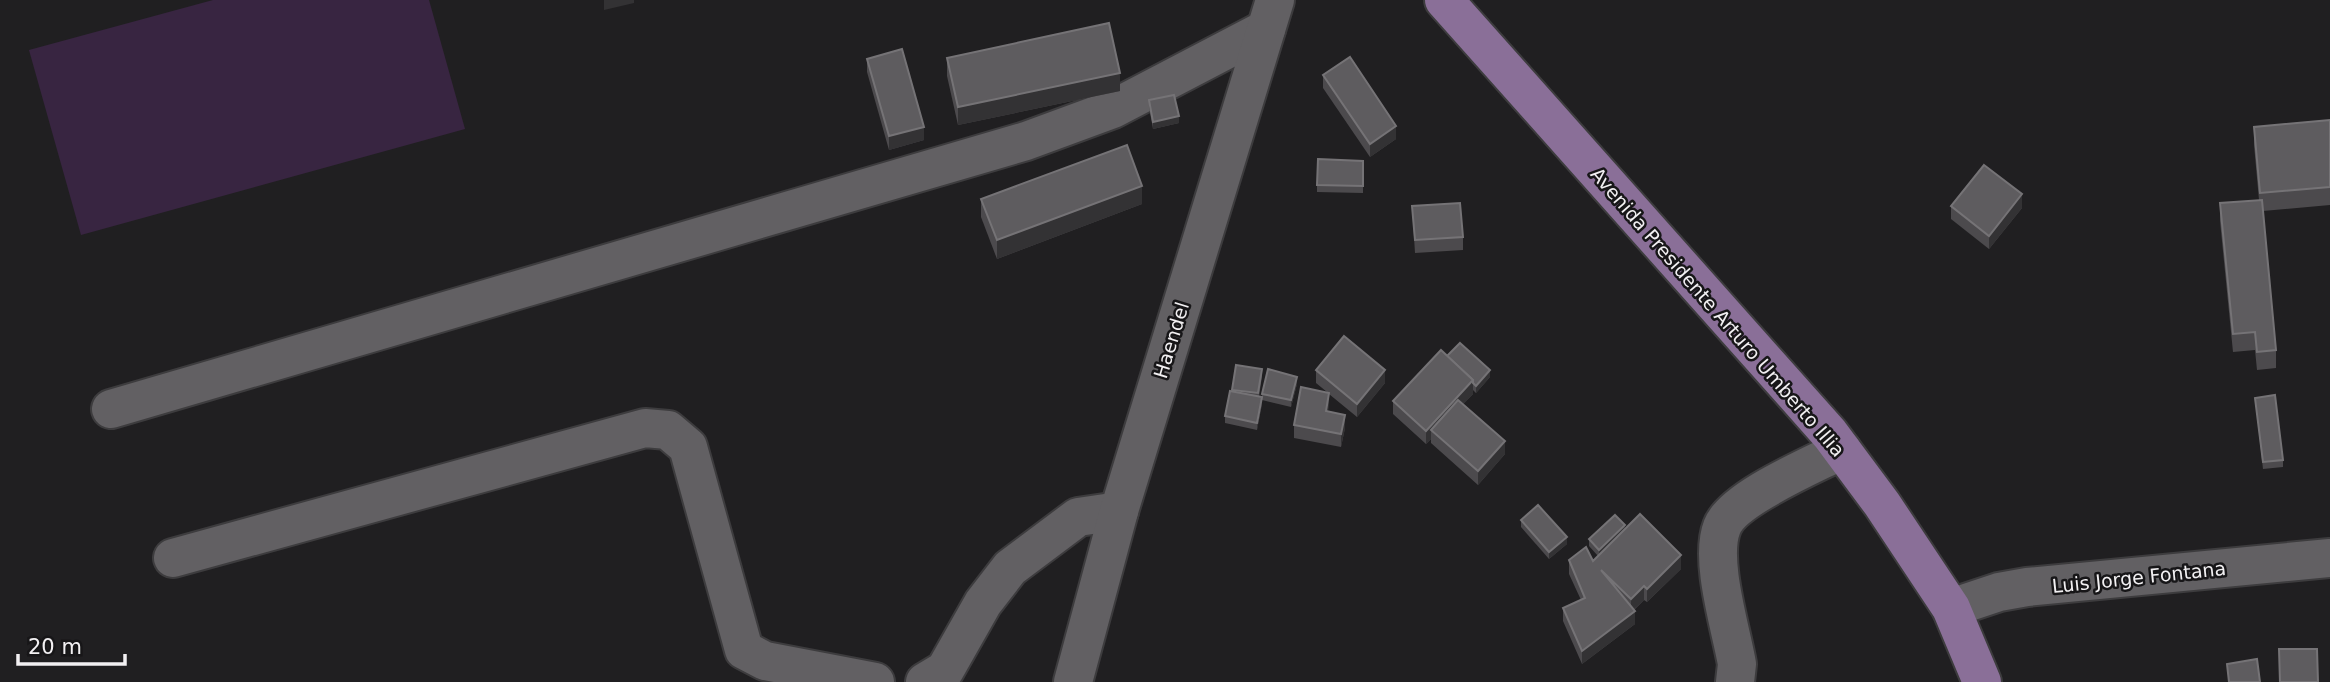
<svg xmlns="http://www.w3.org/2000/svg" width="2330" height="682" viewBox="0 0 2330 682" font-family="'DejaVu Sans',sans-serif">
<rect width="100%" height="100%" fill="#201f21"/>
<!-- pitch -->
<path fill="#382541" d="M213,0H429L465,129L81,235L29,50Z"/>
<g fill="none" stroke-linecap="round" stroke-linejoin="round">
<!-- minor casing -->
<g stroke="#3d3c3e" stroke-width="42">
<g id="minor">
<path d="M111,409L1026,141L1113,109L1266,29"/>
<path d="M173,558L645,428L668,430L688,447L744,650L765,661L875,682"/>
<path d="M1951,608L1999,592L2027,587L2330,558"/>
<path d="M925,682L945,670L983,603L1010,568L1078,517L1119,511"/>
<path d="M1073,682L1119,511L1275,0"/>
<path d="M1735,682L1737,664C1731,629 1709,560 1722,527C1733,498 1813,465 1842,450"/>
</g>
</g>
<!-- major casing -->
<g stroke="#3d3c3e" stroke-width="42">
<path id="major" d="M1444,0L1830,434L1882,504L1951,608L1982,682"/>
</g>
<!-- minor -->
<use href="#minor" stroke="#626063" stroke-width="38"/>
<!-- major -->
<use href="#major" stroke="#8a6f98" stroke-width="38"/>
</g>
<!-- wall -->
<g fill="#4c4a4d">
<path d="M947,58L1120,91L958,125L947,76Z"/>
<path d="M867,59L924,140L889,150L867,72Z"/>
<path d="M1323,75L1396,139L1370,157L1323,88Z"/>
<path d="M1149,100L1179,123L1153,129L1149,107Z"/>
<path d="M2330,120V205L2263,211L2276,350V368L2257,370L2255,350L2233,352L2220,221V203L2259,200L2254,145V127Z"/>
<path d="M1363,161V193L1317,192V185Z"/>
<path d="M981,199L1142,204L997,259L981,217Z"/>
<path d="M1412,206L1463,237V250L1415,253Z"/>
<path d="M1951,206L2022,208L1989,249L1951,219Z"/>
<path d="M1447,356L1490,377L1476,393L1473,390V394L1463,404L1505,454L1478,485L1431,443V439L1426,444L1393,414V401Z"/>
<path d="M1236,365L1262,376L1259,397L1262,404L1257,430L1225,423V416L1232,391Z"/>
<path d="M1316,370L1385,383L1357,417L1329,394L1328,411L1345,428L1341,447L1294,438V425L1327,392L1316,383Z"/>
<path d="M1297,384L1291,407L1262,400V394Z"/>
<path d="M2255,398L2283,460V467L2263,469Z"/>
<path d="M1521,520L1567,544L1549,559L1521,527Z"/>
<path d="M1625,529L1681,569L1647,602L1644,600L1634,610L1635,624L1582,664L1563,621V608L1581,600L1569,574V560L1593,561L1598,556L1589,546V539Z"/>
</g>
<!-- shaded-wall -->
<g fill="#333234">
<path d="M604,0H634V3L604,10Z"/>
<path d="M1120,73V91L958,125V107Z"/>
<path d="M1179,116V123L1153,129V122Z"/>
<path d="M1396,126V139L1370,157V144Z"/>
<path d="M924,127V140L889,150V136Z"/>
<path d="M1142,186V204L997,259V240Z"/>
<path d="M2022,194V208L1989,249V236Z"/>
<path d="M1385,370V383L1357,417V404Z"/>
<path d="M1490,370V377L1476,393V386Z"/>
<path d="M1297,377V384L1291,407V400Z"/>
<path d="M1473,380V394L1435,434L1431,430V439L1426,444V431Z"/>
<path d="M1329,393V406L1326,424V411Z"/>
<path d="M1262,397V404L1257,430V423Z"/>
<path d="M1345,415V428L1341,447V434Z"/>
<path d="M1505,441V454L1478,485V471Z"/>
<path d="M1625,525V532L1599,557V550Z"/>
<path d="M1567,537V544L1549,559V552Z"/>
<path d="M1681,555V569L1647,602V589Z"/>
<path d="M1644,586V600L1631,612V599Z"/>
<path d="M1635,611V624L1582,664V651Z"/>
</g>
<!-- building -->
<g fill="#5e5c5f" stroke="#757376" stroke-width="2">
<path d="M1109,23L1120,73L958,107L947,58Z"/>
<path d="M902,49L924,127L889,136L867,59Z"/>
<path d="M1350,57L1396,126L1370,144L1323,75Z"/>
<path d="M1174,95L1179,116L1153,122L1149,100Z"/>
<path d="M2330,120V187L2260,193L2254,127Z"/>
<path d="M1127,145L1142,186L997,240L981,199Z"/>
<path d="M1318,159L1363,161V186L1317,185Z"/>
<path d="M1984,165L2022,194L1989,236L1951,206Z"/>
<path d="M2262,200L2276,350L2257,352L2255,332L2233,334L2220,203Z"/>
<path d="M1460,203L1463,237L1415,240L1412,206Z"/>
<path d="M1344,336L1385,370L1357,404L1316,370Z"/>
<path d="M1460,343L1490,370L1476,386L1473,383V380L1447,356Z"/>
<path d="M1441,350L1473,380L1426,431L1393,401Z"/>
<path d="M1236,365L1262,369L1258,393L1232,390Z"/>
<path d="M1268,369L1297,377L1291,400L1262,394Z"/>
<path d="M1301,387L1329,393L1326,411L1345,415L1341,434L1294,425Z"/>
<path d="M1230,391L1262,397L1257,423L1225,416Z"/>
<path d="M2275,395L2283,460L2263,462L2255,398Z"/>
<path d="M1458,400L1505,441L1478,471L1431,430Z"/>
<path d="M1538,505L1567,537L1549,552L1521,520Z"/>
<path d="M1640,514L1681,555L1647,589L1644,586L1631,599L1601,570L1635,611L1582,651L1563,608L1585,598L1569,560L1586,547L1593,561Z"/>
<path d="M1615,515L1625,525L1599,550L1589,539Z"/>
<path d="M2279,649H2317L2318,682H2280Z"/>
<path d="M2257,659L2260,682H2229L2227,664Z"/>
</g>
<g text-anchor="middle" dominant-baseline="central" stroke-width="5" stroke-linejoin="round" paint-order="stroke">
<!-- street labels -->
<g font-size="19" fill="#f2f0f2" stroke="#171618">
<text transform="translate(1718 312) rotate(49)">Avenida Presidente Arturo Umberto Illia</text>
<text transform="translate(1171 340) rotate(-73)">Haendel</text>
<text transform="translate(2139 577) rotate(-6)">Luis Jorge Fontana</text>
</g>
</g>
<!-- scale -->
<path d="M18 654v10h107v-10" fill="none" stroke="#f2f0f2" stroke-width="3.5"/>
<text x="28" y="654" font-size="21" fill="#f2f0f2" stroke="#171618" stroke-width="5" paint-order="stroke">20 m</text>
</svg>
